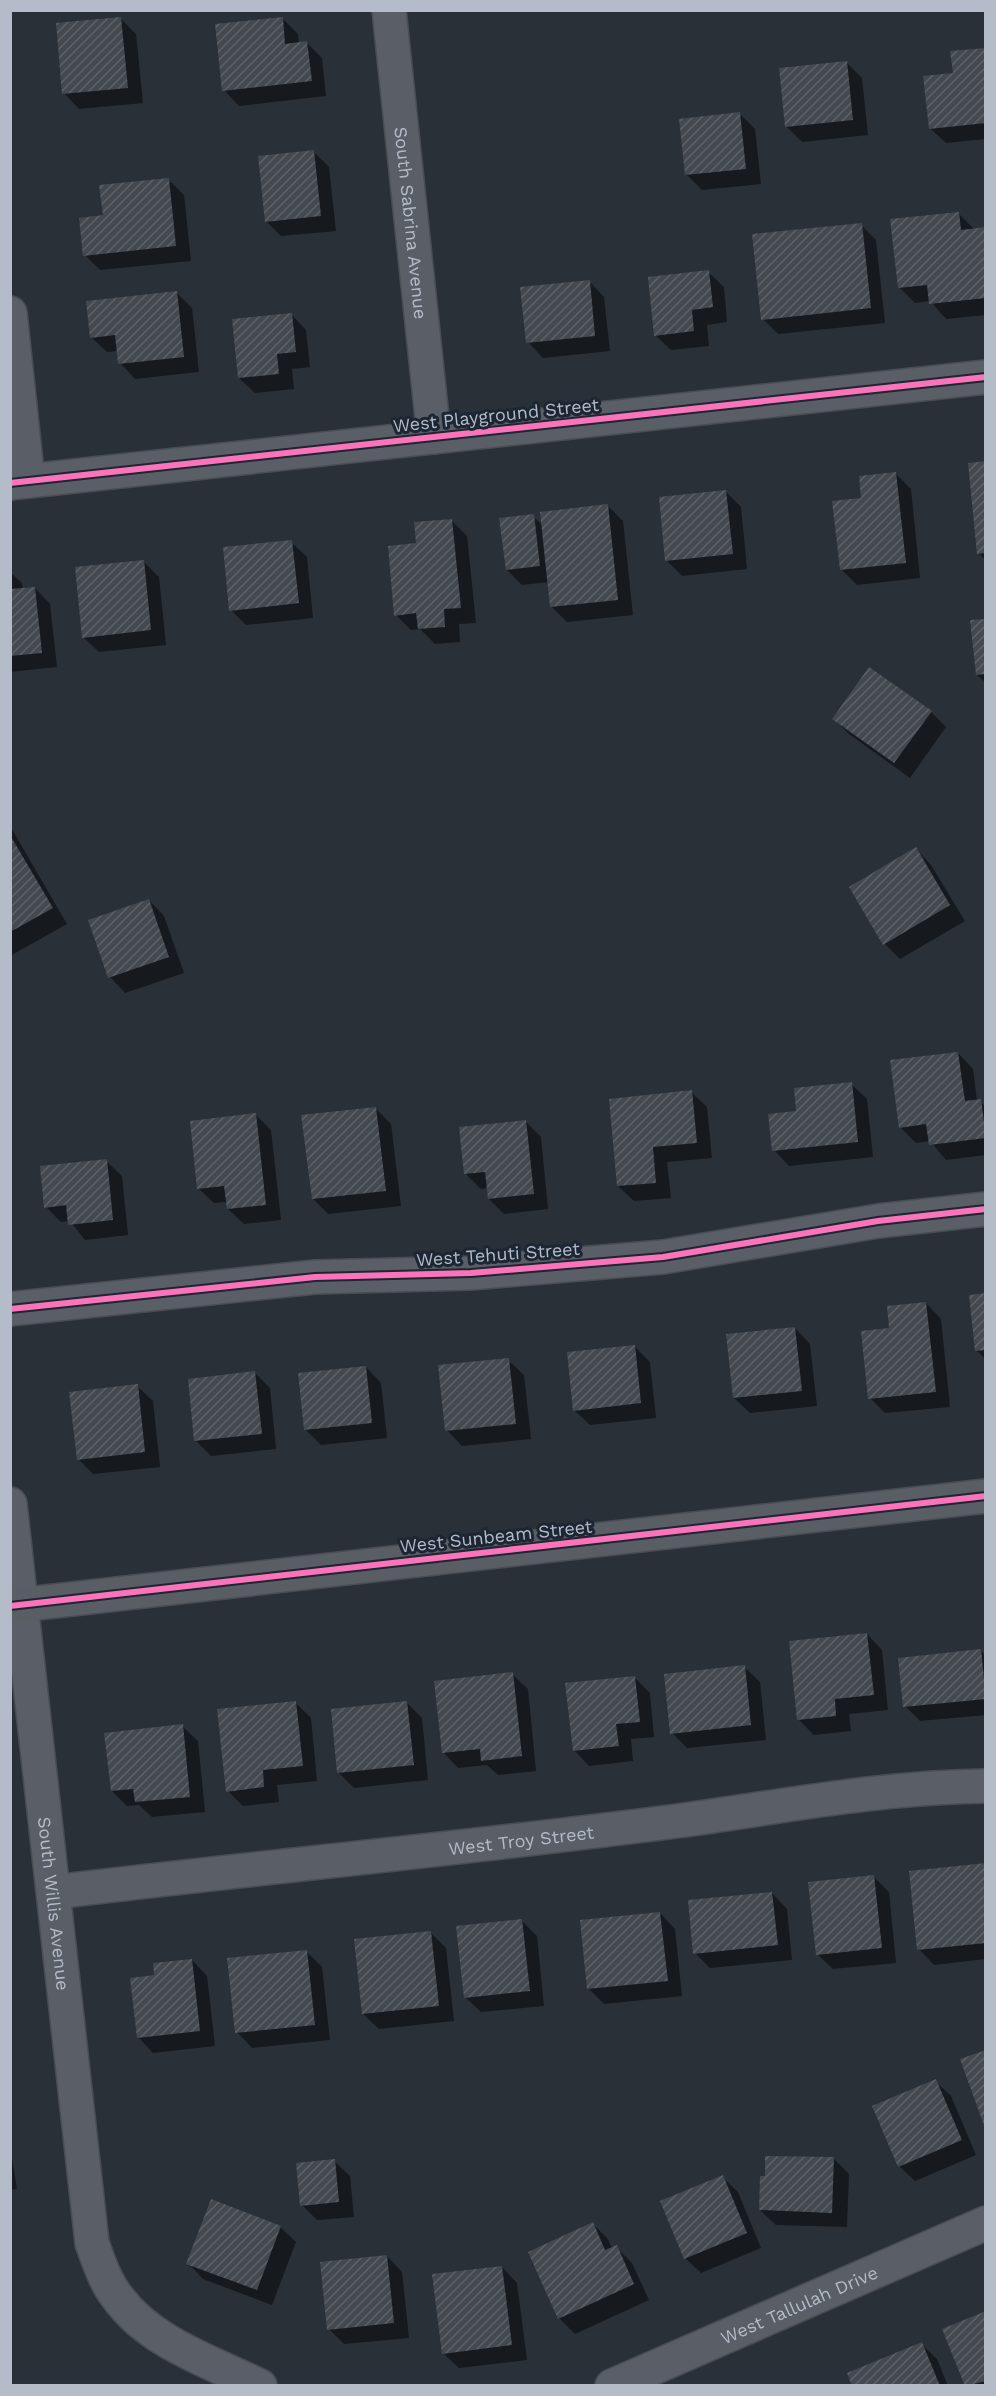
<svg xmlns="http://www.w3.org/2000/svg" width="996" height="2396" viewBox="0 0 996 2396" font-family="'Work Sans',sans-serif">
<defs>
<pattern id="building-hatch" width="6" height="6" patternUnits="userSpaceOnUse" patternTransform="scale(1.5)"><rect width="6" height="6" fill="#444950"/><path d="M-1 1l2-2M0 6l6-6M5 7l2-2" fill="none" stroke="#5d6168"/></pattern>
</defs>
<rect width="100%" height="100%" fill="#2a3038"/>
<!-- shadow -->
<g fill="#0007">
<path d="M282,18L298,34L299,44L307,43L322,58L326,96L239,106L224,90Z"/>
<path d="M121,19L136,34L143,103L79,109L64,93Z"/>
<path d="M986,49V139L946,143L930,128L954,75Z"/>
<path d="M847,63L862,78L868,135L802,142L787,127Z"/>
<path d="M740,114L755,129L761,184L702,190L686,174Z"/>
<path d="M314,152L329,167L336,231L281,236L266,221Z"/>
<path d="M168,179L184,195L191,261L100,270L85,255Z"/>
<path d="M958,213L974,229H986V315L946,319L930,301L915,303L899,287Z"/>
<path d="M861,225L876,240L885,323L778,334L763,319Z"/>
<path d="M708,272L724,287L727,322L707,325L709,346L671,350L655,335Z"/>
<path d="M589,281L604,297L610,351L543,358L528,342Z"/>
<path d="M177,293L192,308L199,372L135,379L120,363L118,351L107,352L91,337Z"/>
<path d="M291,314L306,330L310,367L292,369L294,389L255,393L239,378Z"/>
<path d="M986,463V560L979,554Z"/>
<path d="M895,473L911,489L920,578L857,585L841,569L863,499Z"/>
<path d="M725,491L741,507L747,569L682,576L667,561Z"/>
<path d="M608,506L623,521L633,615L567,622L552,607L549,582L522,585L507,570L533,516L543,526Z"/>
<path d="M452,521L467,536L476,623L459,624L460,642L435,644L420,629L411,630L396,615L418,545Z"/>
<path d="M291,542L307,557L313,618L246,625L231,610Z"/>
<path d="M144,562L159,577L166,645L99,652L83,637Z"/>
<path d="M10,572L22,583L23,590L35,588L50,604L57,667L10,672Z"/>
<path d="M986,620V683L977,675Z"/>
<path d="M931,712L946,727L910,778L849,734L834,719Z"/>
<path d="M10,826L67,924L10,956Z"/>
<path d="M916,849L931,865L965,921L900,959L885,944Z"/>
<path d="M149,900L164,916L184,973L125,993L110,977L90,921Z"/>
<path d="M958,1053L973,1069L977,1101L986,1106V1155L946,1160L930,1141L916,1143L900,1127Z"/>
<path d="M851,1084L867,1099L873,1157L789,1166L774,1150L798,1113Z"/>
<path d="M691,1092L707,1107L712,1158L667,1162L671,1198L634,1201L618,1186Z"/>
<path d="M375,1108L391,1124L401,1206L328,1214L313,1199Z"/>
<path d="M256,1115L271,1130L281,1220L244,1224L228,1209L227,1202L214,1203L198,1188Z"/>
<path d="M525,1121L541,1137L548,1209L504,1214L489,1199L488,1188L481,1189L466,1174Z"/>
<path d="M106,1161L122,1176L128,1235L85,1240L70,1221L61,1222L46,1207Z"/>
<path d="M986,1294V1360L976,1350Z"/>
<path d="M926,1303L941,1319L950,1407L885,1413L870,1398L891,1329Z"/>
<path d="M795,1328L810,1344L817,1406L750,1413L734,1398Z"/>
<path d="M634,1346L650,1362L656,1418L590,1425L574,1410Z"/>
<path d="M508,1360L524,1375L531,1439L462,1446L447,1430Z"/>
<path d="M366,1367L381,1383L387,1438L321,1445L305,1429Z"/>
<path d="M254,1372L270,1388L276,1449L211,1456L196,1441Z"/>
<path d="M137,1386L153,1401L160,1467L93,1474L78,1459Z"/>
<path d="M867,1634L882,1650L888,1710L849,1714L851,1731L814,1735L799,1720Z"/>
<path d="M981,1651L986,1656V1715L920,1721L905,1706Z"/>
<path d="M744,1667L760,1682L766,1740L687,1748L672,1733Z"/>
<path d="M512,1674L528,1689L536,1771L498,1775L487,1765L458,1768L443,1752Z"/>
<path d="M634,1677L650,1693L654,1737L631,1739L633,1761L589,1766L574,1750Z"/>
<path d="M295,1702L311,1718L317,1781L277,1785L279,1802L243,1806L228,1791Z"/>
<path d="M406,1702L422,1718L428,1780L354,1788L339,1773Z"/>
<path d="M182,1726L198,1741L205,1812L152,1817L139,1805L127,1806L112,1791Z"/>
<path d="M985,1864L986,1959L934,1965L919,1949Z"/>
<path d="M873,1876L889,1892L896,1963L833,1969L817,1954Z"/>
<path d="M772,1893L787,1909L792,1960L710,1968L695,1953Z"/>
<path d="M660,1913L675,1929L682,1996L604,2004L589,1989Z"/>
<path d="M522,1921L537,1936L544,2006L481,2012L465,1997Z"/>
<path d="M431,1933L446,1948L454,2021L379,2029L363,2014Z"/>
<path d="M307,1952L322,1967L330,2040L252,2048L237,2032Z"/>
<path d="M192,1960L207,1976L215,2046L153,2053L138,2037L156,1976Z"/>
<path d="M935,2081L951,2096L976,2155L915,2181L899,2166Z"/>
<path d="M10,2146L17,2189L10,2190Z"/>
<path d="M834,2159L849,2174L847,2227L776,2225L760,2210Z"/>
<path d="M334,2161L350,2176L354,2217L317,2220L302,2205Z"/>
<path d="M722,2177L738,2192L761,2248L701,2273L685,2258Z"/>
<path d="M593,2224L608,2239L612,2249L616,2247L632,2263L649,2300L575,2334L559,2318Z"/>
<path d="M280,2227L296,2242L272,2305L203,2279L188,2263Z"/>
<path d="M387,2256L402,2272L409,2338L344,2344L329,2329Z"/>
<path d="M502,2267L517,2283L527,2360L459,2368L443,2353Z"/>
<path d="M986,2313V2386H967Z"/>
<path d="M921,2344L937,2359L948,2386H854Z"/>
</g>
<!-- building -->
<g fill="url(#building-hatch)">
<path d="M121,17L128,88L62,94L56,23Z"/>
<path d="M283,17L285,44L307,41L312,81L222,91L215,24Z"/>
<path d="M986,48V123L929,129L923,76L953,73L950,51Z"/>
<path d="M847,61L853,120L785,127L779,68Z"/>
<path d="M740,112L746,169L685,175L679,119Z"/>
<path d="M314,150L321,216L265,222L258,156Z"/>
<path d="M169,178L176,246L83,256L79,218L103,215L99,185Z"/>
<path d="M959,212L961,230L986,227V298L929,304L927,285L898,288L890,219Z"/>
<path d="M862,223L871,308L761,320L752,234Z"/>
<path d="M709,270L713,307L692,310L694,331L654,336L648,277Z"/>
<path d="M590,280L595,336L526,343L520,287Z"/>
<path d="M177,291L184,357L118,364L115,335L90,338L86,301Z"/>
<path d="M292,313L296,352L277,354L279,374L238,378L232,319Z"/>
<path d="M986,461V553L977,554L968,463Z"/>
<path d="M896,472L906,563L840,570L832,501L861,498L859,476Z"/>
<path d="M726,490L733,554L665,561L659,497Z"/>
<path d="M608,504L618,600L550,607L540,512Z"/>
<path d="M534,514L540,566L506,570L499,518Z"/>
<path d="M452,519L461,608L444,609L445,627L418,629L416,613L394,616L388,546L416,543L414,522Z"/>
<path d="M292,540L299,603L229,611L223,547Z"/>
<path d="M144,560L151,630L82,638L75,567Z"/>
<path d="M35,587L42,653L10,656V589Z"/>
<path d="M986,619V674L976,675L970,620Z"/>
<path d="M869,667L932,711L894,763L832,719Z"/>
<path d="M10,835L53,908L10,932Z"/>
<path d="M916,847L950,905L883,945L849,887Z"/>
<path d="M149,899L169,957L108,978L88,920Z"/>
<path d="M958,1052L965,1101L981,1099L986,1138L929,1145L926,1124L899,1128L890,1060Z"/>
<path d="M852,1082L858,1142L772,1151L768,1114L796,1111L794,1088Z"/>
<path d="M692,1090L697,1143L653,1147L656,1183L617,1186L609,1099Z"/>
<path d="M376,1107L386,1191L312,1199L301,1115Z"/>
<path d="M256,1113L266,1205L227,1209L224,1186L197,1189L190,1121Z"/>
<path d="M526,1120L534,1194L488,1199L485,1172L464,1174L459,1127Z"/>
<path d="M107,1159L113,1220L68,1225L66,1205L44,1208L40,1166Z"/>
<path d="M986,1293V1350L975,1351L969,1295Z"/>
<path d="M926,1302L936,1392L868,1399L861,1331L889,1328L887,1306Z"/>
<path d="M795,1327L802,1391L733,1398L726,1334Z"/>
<path d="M635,1345L641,1403L573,1411L567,1352Z"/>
<path d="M509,1358L516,1424L445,1431L438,1365Z"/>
<path d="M366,1366L372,1423L304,1430L298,1373Z"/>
<path d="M255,1371L262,1434L194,1441L188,1379Z"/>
<path d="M138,1384L145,1452L77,1460L69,1392Z"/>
<path d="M867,1633L874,1695L835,1699L836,1716L797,1720L789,1641Z"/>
<path d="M981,1649L986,1699L903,1707L898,1658Z"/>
<path d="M745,1665L751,1725L670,1734L664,1674Z"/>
<path d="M513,1672L522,1756L481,1761L480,1749L442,1753L434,1681Z"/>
<path d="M635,1676L640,1722L616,1724L619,1746L573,1751L565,1683Z"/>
<path d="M296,1701L303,1766L263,1770L264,1787L226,1792L217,1709Z"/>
<path d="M407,1701L414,1765L337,1773L331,1709Z"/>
<path d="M183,1724L190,1797L135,1802L133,1789L111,1791L104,1733Z"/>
<path d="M986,1863V1943L917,1950L909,1871Z"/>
<path d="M874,1875L882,1948L816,1955L808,1882Z"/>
<path d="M772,1892L778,1945L693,1954L688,1900Z"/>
<path d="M660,1912L668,1981L587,1989L580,1920Z"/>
<path d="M522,1919L530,1991L464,1998L456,1926Z"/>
<path d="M431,1931L439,2006L362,2014L354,1939Z"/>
<path d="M307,1950L315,2025L235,2033L227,1958Z"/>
<path d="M192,1959L200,2031L137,2038L130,1978L154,1975L153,1963Z"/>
<path d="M986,2050V2128H985L960,2059Z"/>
<path d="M936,2079L962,2140L898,2167L872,2106Z"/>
<path d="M765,2156L834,2157L832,2213L759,2210L760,2176H765Z"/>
<path d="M335,2159L339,2202L300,2206L296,2163Z"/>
<path d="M723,2175L747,2233L684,2259L660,2201Z"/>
<path d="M211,2199L281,2226L257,2290L186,2264Z"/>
<path d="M593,2222L605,2250L617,2245L634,2284L558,2319L528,2252Z"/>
<path d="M387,2255L394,2323L327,2330L320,2262Z"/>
<path d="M502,2266L512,2345L442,2354L432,2274Z"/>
<path d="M986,2311V2381L965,2386L942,2329Z"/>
<path d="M922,2342L940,2386H852L847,2373Z"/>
</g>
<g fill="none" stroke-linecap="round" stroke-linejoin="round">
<!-- street casing -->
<g stroke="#484c53" stroke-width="36">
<g id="street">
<path id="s1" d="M389,10L434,437"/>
<path d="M10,313L28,481"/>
<path d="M10,483L986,377"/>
<path d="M10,1309L315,1277L471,1273L663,1257L878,1221L986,1209"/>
<path id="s2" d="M10,1504L92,2243C99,2262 105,2282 118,2298C151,2343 211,2362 260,2386"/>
<path id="s3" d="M54,1892C261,1867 470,1848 677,1821C780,1807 881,1787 986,1786"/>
<path id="s4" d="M612,2386L986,2223"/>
</g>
</g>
<!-- secondary casing -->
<g stroke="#484c53" stroke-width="36">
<path id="secondary" d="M10,1606L986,1496"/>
</g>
<!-- street -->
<use href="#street" stroke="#5a5e66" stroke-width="33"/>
<!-- secondary -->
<use href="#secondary" stroke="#595d64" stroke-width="33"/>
<!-- cycleway casing -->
<g stroke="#1d2633" stroke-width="10">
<g id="cycleway">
<path d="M10,483L986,377"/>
<path d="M10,1309L315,1277L471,1273L663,1257L878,1221L986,1209"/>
<path d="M10,1606L986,1496"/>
</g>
</g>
<!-- cycleway -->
<use href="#cycleway" stroke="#fb73b8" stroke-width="6"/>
</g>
<g text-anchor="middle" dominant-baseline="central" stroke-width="6" stroke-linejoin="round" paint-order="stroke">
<!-- street labels -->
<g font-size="18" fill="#b4bcc9" stroke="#1d2633">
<text stroke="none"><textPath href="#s1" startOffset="214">South Sabrina Avenue</textPath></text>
<text transform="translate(496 415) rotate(-6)">West Playground Street</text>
<text transform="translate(498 1254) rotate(-4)">West Tehuti Street</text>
<text transform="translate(496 1536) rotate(-6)">West Sunbeam Street</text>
<text stroke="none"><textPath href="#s3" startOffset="470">West Troy Street</textPath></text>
<text stroke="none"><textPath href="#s2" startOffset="402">South Willis Avenue</textPath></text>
<text stroke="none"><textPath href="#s4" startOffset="204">West Tallulah Drive</textPath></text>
</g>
</g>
<!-- border -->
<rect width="996" height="2396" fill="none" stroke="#b4bcc9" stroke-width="24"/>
</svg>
